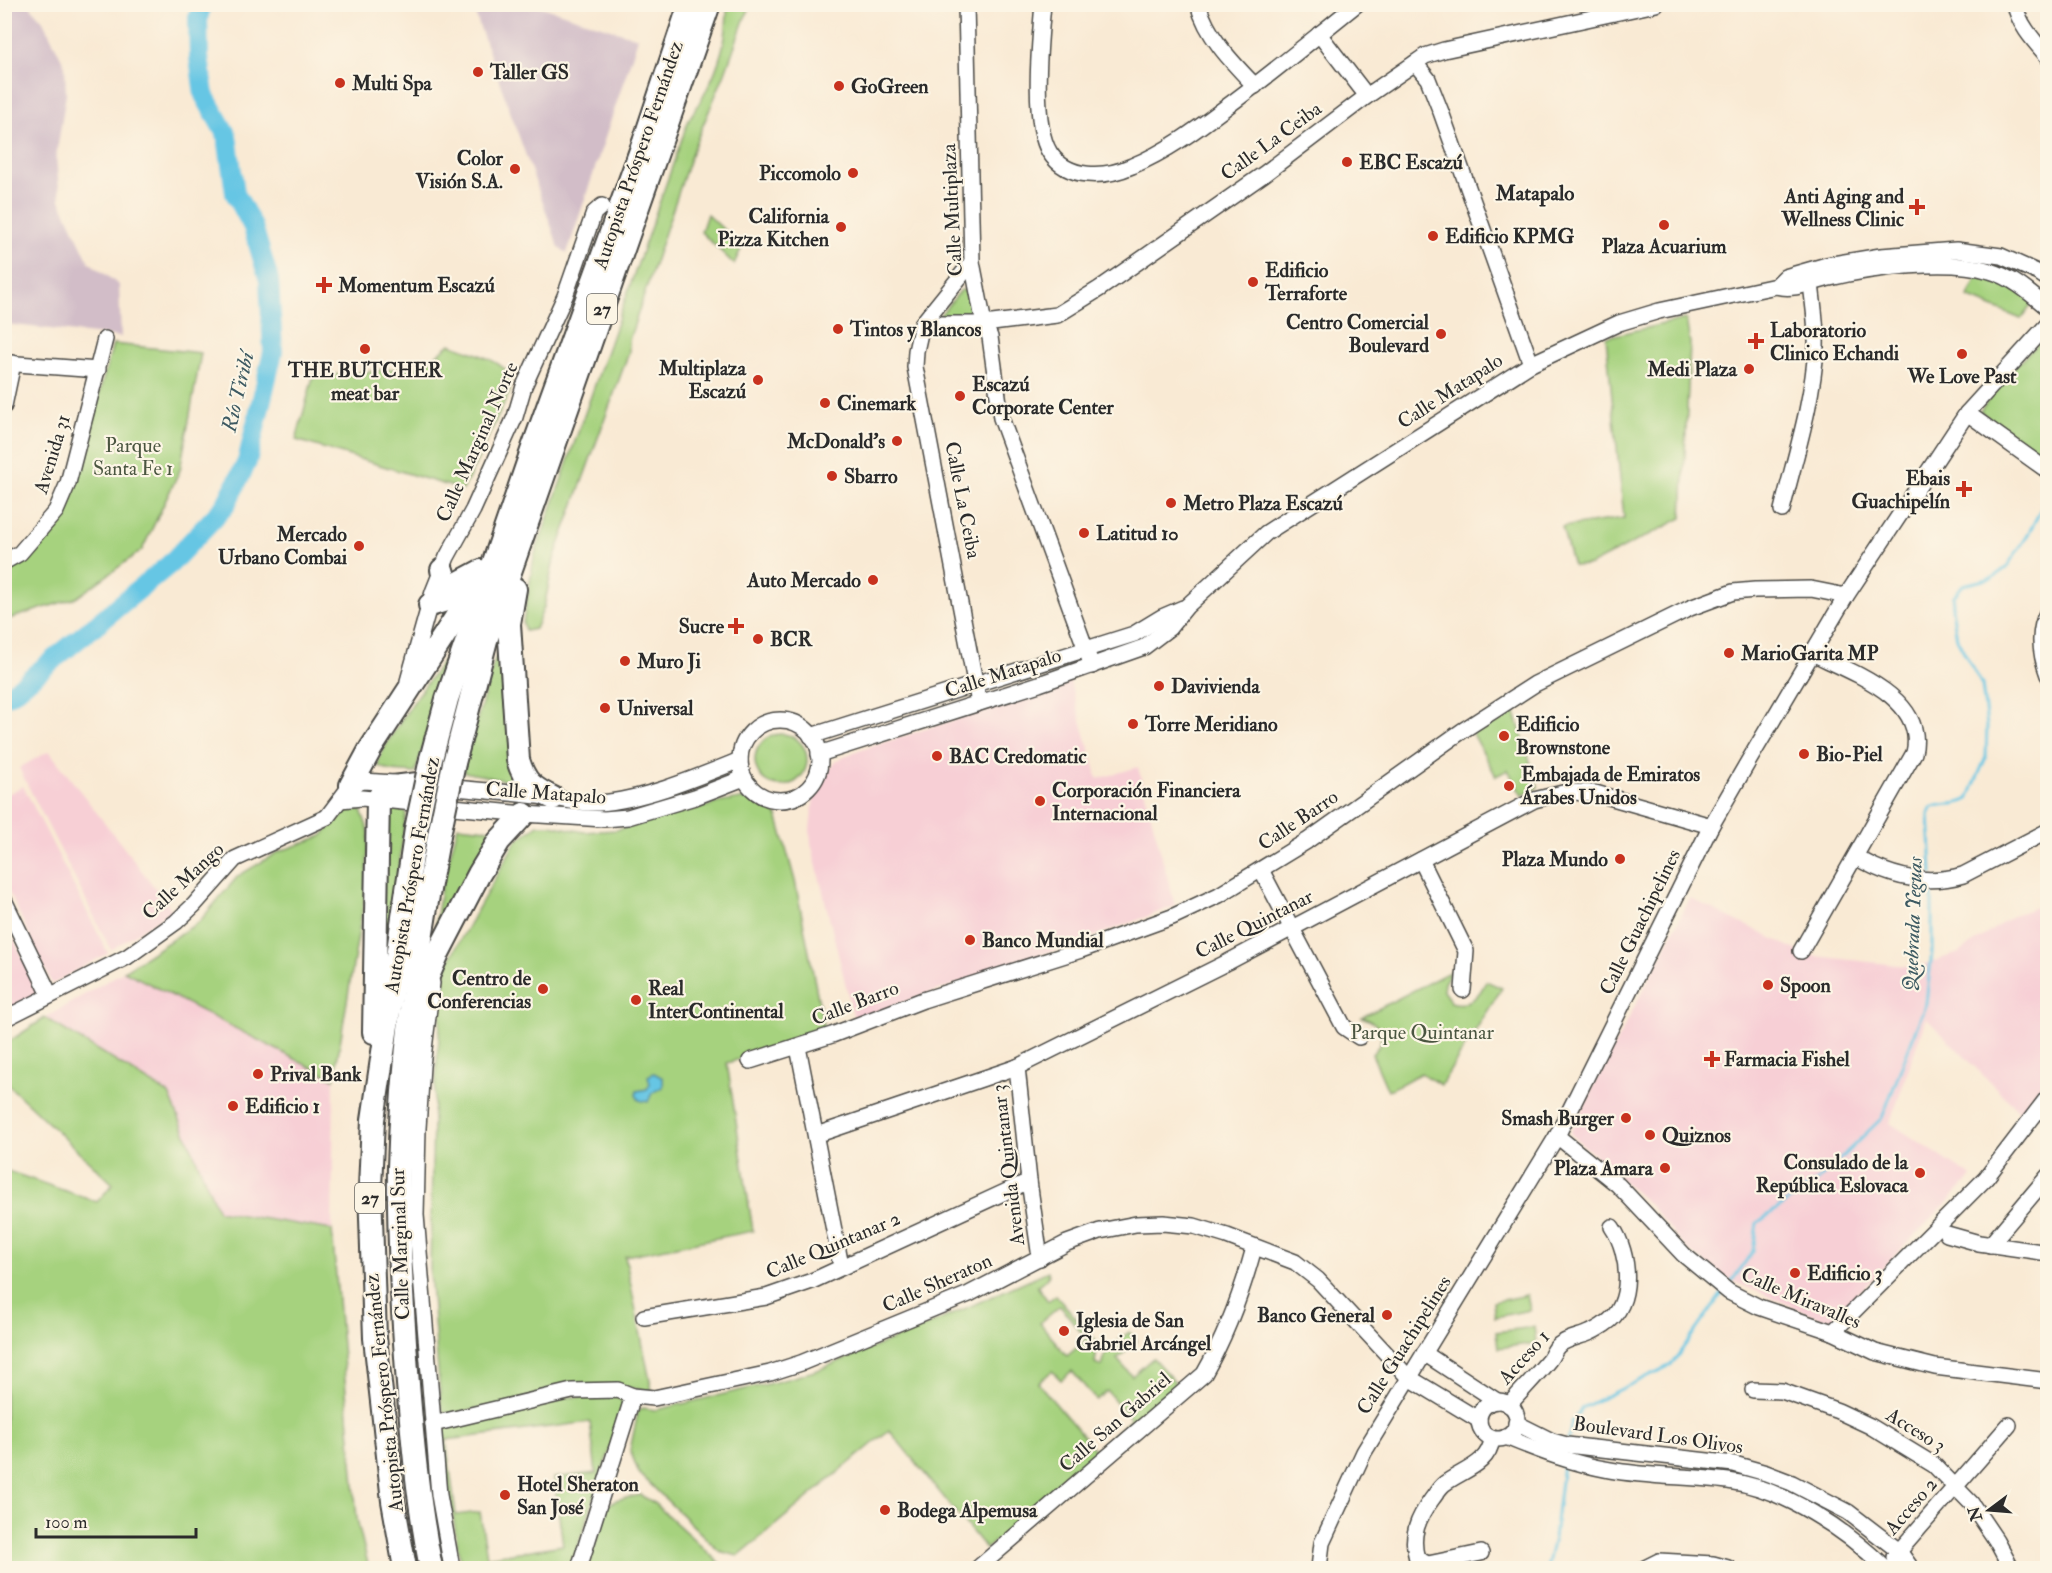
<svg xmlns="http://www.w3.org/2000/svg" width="2052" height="1573" viewBox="0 0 2052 1573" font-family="'IM FELL Double Pica',serif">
<rect width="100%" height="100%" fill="#fcf5e5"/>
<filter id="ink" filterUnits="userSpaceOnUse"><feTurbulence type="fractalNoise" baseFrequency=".0167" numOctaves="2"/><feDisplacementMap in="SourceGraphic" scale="12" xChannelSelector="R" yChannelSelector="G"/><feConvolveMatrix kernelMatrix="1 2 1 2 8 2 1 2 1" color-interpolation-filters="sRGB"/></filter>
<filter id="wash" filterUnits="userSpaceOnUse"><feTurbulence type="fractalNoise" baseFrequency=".008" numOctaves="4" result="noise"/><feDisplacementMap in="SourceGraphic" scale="24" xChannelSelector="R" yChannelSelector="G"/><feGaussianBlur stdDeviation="1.35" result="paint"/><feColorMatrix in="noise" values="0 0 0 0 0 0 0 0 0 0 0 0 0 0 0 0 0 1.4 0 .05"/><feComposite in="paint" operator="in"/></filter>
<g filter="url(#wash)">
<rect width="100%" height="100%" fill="#f9ead4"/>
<!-- built -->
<g fill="#f7cfd5">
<path d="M1070,682L1098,779L1138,767L1175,906L1079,942L854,1019L811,843L810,829L814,796L825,776L835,762L852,753Z"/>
<path d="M49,751L172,910L111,950L19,768Z"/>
<path d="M23,786L108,953L52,984L5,883L4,796Z"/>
<path d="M1690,898L1806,955L1915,967L1959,953L2014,915L2047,903V1078L2022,1114L1926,1018L1890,1123L1972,1177L1830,1322L1723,1277L1686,1248L1649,1204L1570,1133Z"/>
<path d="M4,920L44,999L4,1019Z"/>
<path d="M124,971L334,1079L332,1230L218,1211L169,1094L45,1018Z"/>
</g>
<!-- industrial -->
<g fill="#d2bdc8">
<path d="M5,5H29L43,21L65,66L66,94L56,157L60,200L89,262L119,285L121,337L5,324Z"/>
<path d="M472,5H536L638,38L567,253L559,248Z"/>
</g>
<!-- green -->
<g fill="#a6d27e" stroke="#687e54" stroke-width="1.5" fill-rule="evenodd">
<path d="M728,5H752L745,17L725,73L693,149L629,340V352L554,559L544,607L535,629L525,631L523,623L534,557L689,119C705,96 718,70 724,42C727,30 726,17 728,5Z"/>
<path d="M707,214L742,247L734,264L701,232Z"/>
<path d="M1977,277L2008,284L2034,302L2021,319L1968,297Z"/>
<path d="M961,290L970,291L976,314L974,319L943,321L940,315Z"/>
<path d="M1686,319L1690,343L1682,518L1590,565L1573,566L1562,527L1624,518L1606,337Z"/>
<path d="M2047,334V462L2037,457L1980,411L2008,374Z"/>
<path d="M113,344L201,353L180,470L142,550L76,598L5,620V572L49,538L68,506Z"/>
<path d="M450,344C465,350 503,360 510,376C511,380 510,387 510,391L463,490L296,440L313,377L423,366Z"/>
<path d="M502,645L518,783L464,772V763L494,662Z"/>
<path d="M450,653L445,678L415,773L391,771L378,766C376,751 437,668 450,653Z"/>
<path d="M1513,707L1538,787L1522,796L1508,770L1496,776L1471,730Z"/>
<circle cx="781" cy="760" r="26"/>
<path d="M741,799H758L777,815L795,881L825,1034L727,1063L753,1231L625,1256L652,1391L614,1386L449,1414L444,1412L441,1407L430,1272L433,1116L443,986L448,962L516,841L538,825H551L584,832L616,830L722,802Z"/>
<path d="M396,809L406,812L395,900L381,974L384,811Z"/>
<path d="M346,810H361L369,832L366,888L334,1079L124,971L199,922L238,876L278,852L322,836Z"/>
<path d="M458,826L497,830L434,937L441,888Z"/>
<path d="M1451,971L1444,983L1443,991L1451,1002C1468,1008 1480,996 1486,981L1502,988L1441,1085L1421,1073L1388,1091L1372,1054C1388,1039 1382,1024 1362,1017Z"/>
<path d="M45,1018L169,1094L218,1211L332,1230L357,1519L369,1568H5V1170L97,1202L113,1184L5,1082V1044Z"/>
<path d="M1048,1271L1049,1276L1037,1286L1048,1301L1056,1295L1098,1343L1095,1363L1102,1366L1106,1352L1129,1332L1137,1341L1117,1359L1132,1376L1153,1358L1179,1387L986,1549L889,1430L738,1556L719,1551L639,1473L630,1450L638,1412L642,1408L656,1410L780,1381L818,1370L931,1324ZM1060,1306L1087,1339L1067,1356L1040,1323ZM1052,1371L1061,1380L1072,1371L1096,1400L1107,1391L1131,1419L1095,1450L1038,1383Z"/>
<path d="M1527,1295L1530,1310L1495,1317L1493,1302Z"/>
<path d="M1534,1327L1536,1343L1498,1348L1496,1332Z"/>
<path d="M564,1397H619L624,1406L571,1568H461L442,1446V1434L444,1427ZM590,1422L596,1473L554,1478L563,1545L487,1557L480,1512L456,1515L446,1440Z"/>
<path d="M640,1495L653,1502L725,1568H587L608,1505L616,1500Z"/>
</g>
<!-- water -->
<path fill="#66c6e4" stroke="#487888" stroke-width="1.5" d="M654,1073L663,1078V1087L652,1093L648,1102L639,1100L636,1095L637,1091L647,1089L650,1084L648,1076Z"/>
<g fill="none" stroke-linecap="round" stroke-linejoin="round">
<!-- stream -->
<g stroke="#66c6e4" stroke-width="3">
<path d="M1932,874L1929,814L1931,808C1942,802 1957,807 1968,799L1986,757L1987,726L1982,685L1957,639L1952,608L1954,596L1963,585L1992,578L2006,568L2026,538L2048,496"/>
<path d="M1729,1285L1753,1251L1757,1223L1818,1180L1882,1118L1926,1003L1932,952V884"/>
<path d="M1568,1440L1572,1422L1582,1408L1671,1365L1723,1292"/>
<path d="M1547,1568L1554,1538L1563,1464"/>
</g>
<!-- river -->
<path stroke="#66c6e4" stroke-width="20" d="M4,697L15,691L170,564L225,506L247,462L273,352L269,280L253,227L235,193L227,136L204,95L199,57L198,18L202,4"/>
</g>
</g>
<g filter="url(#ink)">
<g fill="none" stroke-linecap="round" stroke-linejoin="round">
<!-- minor casing -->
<g stroke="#4a4844" stroke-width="18">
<g id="minor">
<path d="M966,4L972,262L984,324L990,337L1001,418L1092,666"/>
<path d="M1043,4C1040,39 1031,124 1050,153C1068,180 1105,178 1132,166C1166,152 1196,130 1225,108C1270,75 1313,39 1357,4"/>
<path d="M1198,4C1207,37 1232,62 1255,86"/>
<path d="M2015,4C2018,24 2035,42 2048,57"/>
<path d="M1319,34L1367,96"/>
<path d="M1415,63L1428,79L1441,112L1531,364"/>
<path d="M972,262L922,324L916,351L915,367L979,703"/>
<path d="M1776,286L1785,277L1827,265L1881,256L1956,250L2001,256L2039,273L2048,279"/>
<path d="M922,324H984L1057,315L1099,289L1264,174L1367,96L1415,63L1425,56L1444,50L1656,4"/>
<path d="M4,363L98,370"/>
<path d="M4,406L13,363"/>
<path d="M1967,413L2048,471"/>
<path d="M1782,510C1795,457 1813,402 1816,347C1817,326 1813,304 1811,283"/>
<path d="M4,562L20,553L56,511L68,483L105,339"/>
<path d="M2048,611C2037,632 2040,654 2048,675"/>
<path d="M408,681L433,592L447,557L473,510L515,417L524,386L565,296L594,213L602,206"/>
<circle cx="780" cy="760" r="40"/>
<path d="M811,736L1134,634L1162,617L1183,608"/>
<path d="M819,754L1039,684L1144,647L1169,628L1186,607L1266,533L1531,364L1619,323L1659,311L1776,286C1794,291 1812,282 1830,278C1872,268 1949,258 1990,271C2012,277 2030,293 2048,308"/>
<path d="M442,787C479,790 516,793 553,798C568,800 582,804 598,803C644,800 698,777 740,760"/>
<path d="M340,800L362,798L524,814L604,819L628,817L695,797L744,778"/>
<path d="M1856,857C1889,877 1925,886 1963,875L2048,831"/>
<path d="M1421,860L1466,951L1463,990"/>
<path d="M1261,870L1344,1027L1359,1037"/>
<path d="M4,900L50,995"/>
<path d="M1801,951L1914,753C1927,698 1851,672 1812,653"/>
<path d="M432,983L422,1066L418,1128L416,1215L439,1495L452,1568"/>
<path d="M4,1019L127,957L176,922L194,905L235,859L327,817L351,785L363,781L394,783"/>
<path d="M798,1047L841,1266"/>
<path d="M750,1061L832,1035L923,1000L1081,950L1172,917L1219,895L1307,841L1462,731L1535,684L1690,608L1733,592L1755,590L1811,589L1846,596"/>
<path d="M1017,1067L1029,1181L1040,1258"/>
<path d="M816,1135L1017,1067L1228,962L1534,800L1567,792L1595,793L1711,826"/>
<path d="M1557,1136L1618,1185L1684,1255L1729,1292L1759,1307L1833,1332L1875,1352L1935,1367L2048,1381"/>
<path d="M1947,1234L1979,1243L2048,1253"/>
<path d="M1990,1245L2048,1176"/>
<path d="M644,1317L766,1297L812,1281L1029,1181"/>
<path d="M1833,1332L1986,1178L2048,1097"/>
<path d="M1424,1353L1497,1401"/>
<path d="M1753,1390L1782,1391L1838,1411L1870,1426L1934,1465L1971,1503L1996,1540L2011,1568"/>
<circle cx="1498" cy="1420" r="19"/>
<path d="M1509,1405C1522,1390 1536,1376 1549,1360C1553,1355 1554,1349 1559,1345C1568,1338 1579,1337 1589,1333C1594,1331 1600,1327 1605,1324C1635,1305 1630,1253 1612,1227"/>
<path d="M1516,1423L1552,1441L1567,1445L1734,1464L1766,1473L1792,1483L1848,1512L1899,1551L1911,1568"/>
<path d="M433,1424L572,1391L618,1390L633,1396L654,1398L770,1373L801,1363L969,1294L1067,1243L1100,1231L1136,1224L1163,1223L1194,1226L1227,1236L1295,1262L1318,1280L1408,1377L1479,1420"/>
<path d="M1506,1437C1540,1451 1574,1464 1610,1470C1649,1477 1689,1476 1728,1481C1784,1488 1846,1530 1885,1568"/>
<path d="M1481,1553L1428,1564L1417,1559C1410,1535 1418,1518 1432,1499C1436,1494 1439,1488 1444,1484C1462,1470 1489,1465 1492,1439"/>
<path d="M1894,1557L2009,1425"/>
<path d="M579,1568L633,1396"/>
<path d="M978,1568L1204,1374C1227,1334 1242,1292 1254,1248"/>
<path d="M1319,1568L1322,1543L1364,1452L1557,1136L1711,826L1748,762L1846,596L1967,413L2048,324"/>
<path d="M1645,1568L1659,1561L1713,1564L1728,1568"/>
</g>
</g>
<!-- highway casing -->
<g stroke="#4a4844" stroke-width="26">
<g id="highway">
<path d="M442,570L446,583L453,586L481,571"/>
<path d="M515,589L509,624L518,760C525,783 533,788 553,798"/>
<path d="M430,605L472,592"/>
<path d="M431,759L447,699L533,448L644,142L690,4"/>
<path d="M454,763L486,640L709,4"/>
<path d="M351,785L371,748L466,602L475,585"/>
<path d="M423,995L428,976L438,953L479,874L499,841L524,814"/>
<path d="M374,1032L378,799L385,788L418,784"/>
<path d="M405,1568L393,1501L375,1338L370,1188L373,1120L416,829"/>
<path d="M431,1568C418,1503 412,1437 407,1371C402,1303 398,1235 399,1167C402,1056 418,944 439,835"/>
</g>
</g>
<!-- minor -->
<use href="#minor" stroke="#fff" stroke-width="15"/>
<!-- highway -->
<use href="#highway" stroke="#fff" stroke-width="22"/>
<!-- highway-bridge casing -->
<g stroke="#4a4844" stroke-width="26" stroke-linecap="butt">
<g id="highway-bridge">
<path d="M416,829L431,759"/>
<path d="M439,835L454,763"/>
</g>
</g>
<!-- highway-bridge -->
<use href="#highway-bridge" stroke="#fff" stroke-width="22"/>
</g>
</g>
<!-- markers -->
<g fill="#c8321e" stroke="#fcf5e5" stroke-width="2">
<circle cx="478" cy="72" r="6"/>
<circle cx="340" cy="83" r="6"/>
<circle cx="839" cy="86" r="6"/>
<circle cx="1347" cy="162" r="6"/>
<circle cx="515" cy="169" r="6"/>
<circle cx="853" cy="173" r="6"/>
<path d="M1914 198h6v6h6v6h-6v6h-6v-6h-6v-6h6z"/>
<circle cx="1664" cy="225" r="6"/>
<circle cx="841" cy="227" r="6"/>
<circle cx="1433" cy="236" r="6"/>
<circle cx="1253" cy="282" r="6"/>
<path d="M321 276h6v6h6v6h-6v6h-6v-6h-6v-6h6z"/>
<circle cx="838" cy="329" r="6"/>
<circle cx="1441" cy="334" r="6"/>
<path d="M1753 332h6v6h6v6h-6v6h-6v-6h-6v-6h6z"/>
<circle cx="365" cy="349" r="6"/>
<circle cx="1962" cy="354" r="6"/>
<circle cx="1749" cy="369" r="6"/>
<circle cx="758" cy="380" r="6"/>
<circle cx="960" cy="396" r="6"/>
<circle cx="825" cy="403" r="6"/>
<circle cx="897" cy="441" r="6"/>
<circle cx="832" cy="476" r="6"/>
<path d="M1961 480h6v6h6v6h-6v6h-6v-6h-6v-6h6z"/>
<circle cx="1171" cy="503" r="6"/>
<circle cx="1084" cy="533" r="6"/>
<circle cx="359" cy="546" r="6"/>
<circle cx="873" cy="580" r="6"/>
<path d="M733 617h6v6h6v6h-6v6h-6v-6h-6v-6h6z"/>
<circle cx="758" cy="639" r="6"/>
<circle cx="1729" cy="653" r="6"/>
<circle cx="625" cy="661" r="6"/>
<circle cx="1159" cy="686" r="6"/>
<circle cx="605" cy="708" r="6"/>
<circle cx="1133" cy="724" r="6"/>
<circle cx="1504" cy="736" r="6"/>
<circle cx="1804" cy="754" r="6"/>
<circle cx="937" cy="756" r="6"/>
<circle cx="1509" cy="786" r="6"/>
<circle cx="1040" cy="801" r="6"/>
<circle cx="1620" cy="859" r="6"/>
<circle cx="970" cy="940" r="6"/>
<circle cx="1768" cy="985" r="6"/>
<circle cx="543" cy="989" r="6"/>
<circle cx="636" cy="1000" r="6"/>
<path d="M1709 1050h6v6h6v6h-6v6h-6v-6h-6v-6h6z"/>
<circle cx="258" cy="1074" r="6"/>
<circle cx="233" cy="1106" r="6"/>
<circle cx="1626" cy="1118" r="6"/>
<circle cx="1650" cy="1135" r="6"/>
<circle cx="1665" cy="1168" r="6"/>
<circle cx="1920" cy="1173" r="6"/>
<circle cx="1795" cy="1273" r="6"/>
<circle cx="1387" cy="1315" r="6"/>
<circle cx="1064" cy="1331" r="6"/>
<circle cx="505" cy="1495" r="6"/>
<circle cx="885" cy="1510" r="6"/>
</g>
<g text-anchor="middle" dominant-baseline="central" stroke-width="4.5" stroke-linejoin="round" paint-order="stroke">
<!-- shield labels -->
<g fill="#fcf5e5" stroke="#6a6863" stroke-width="1.5">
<rect x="587" y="294" width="30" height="30" rx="4.5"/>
<rect x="355" y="1183" width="30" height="30" rx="4.5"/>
</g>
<g font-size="18" font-weight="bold" fill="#2b2b2b">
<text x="602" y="309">27</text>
<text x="370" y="1198">27</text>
</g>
<!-- poi labels -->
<g font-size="20" font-weight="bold" fill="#2b2b2b" stroke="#fcf5e5" text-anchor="start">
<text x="490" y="72">Taller GS</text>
<text x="352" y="83">Multi Spa</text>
<text x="851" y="86">GoGreen</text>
<text x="503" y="158" text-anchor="end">Color<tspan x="503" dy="23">Visión S.A.</tspan></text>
<text x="1359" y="162">EBC Escazú</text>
<text x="841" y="173" text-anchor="end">Piccomolo</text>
<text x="1904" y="196" text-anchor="end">Anti Aging and<tspan x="1904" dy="23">Wellness Clinic</tspan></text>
<text x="829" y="216" text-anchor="end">California<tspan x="829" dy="23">Pizza Kitchen</tspan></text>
<text x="1445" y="236">Edificio KPMG</text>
<text x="1664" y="246" text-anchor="middle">Plaza Acuarium</text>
<text x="1265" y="270">Edificio<tspan x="1265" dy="23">Terraforte</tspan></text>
<text x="338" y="285">Momentum Escazú</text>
<text x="1429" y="322" text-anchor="end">Centro Comercial<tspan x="1429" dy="23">Boulevard</tspan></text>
<text x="850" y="329">Tintos y Blancos</text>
<text x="1770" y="330">Laboratorio<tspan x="1770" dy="23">Clinico Echandi</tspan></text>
<text x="746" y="368" text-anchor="end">Multiplaza<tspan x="746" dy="23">Escazú</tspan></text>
<text x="1737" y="369" text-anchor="end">Medi Plaza</text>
<text x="365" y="370" text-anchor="middle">THE BUTCHER<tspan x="365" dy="23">meat bar</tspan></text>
<text x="1962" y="376" text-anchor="middle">We Love Past</text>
<text x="972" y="384">Escazú<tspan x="972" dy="23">Corporate Center</tspan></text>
<text x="837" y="403">Cinemark</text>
<text x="885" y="441" text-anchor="end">McDonald's</text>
<text x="844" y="476">Sbarro</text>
<text x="1950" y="478" text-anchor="end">Ebais<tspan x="1950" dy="23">Guachipelín</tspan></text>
<text x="1183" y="503">Metro Plaza Escazú</text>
<text x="1096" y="533">Latitud 10</text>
<text x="347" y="534" text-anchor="end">Mercado<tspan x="347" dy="23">Urbano Combai</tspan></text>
<text x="861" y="580" text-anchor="end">Auto Mercado</text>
<text x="724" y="626" text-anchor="end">Sucre</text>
<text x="770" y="639">BCR</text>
<text x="1741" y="653">MarioGarita MP</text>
<text x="637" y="661">Muro Ji</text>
<text x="1171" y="686">Davivienda</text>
<text x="617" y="708">Universal</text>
<text x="1145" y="724">Torre Meridiano</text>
<text x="1516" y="724">Edificio<tspan x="1516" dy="23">Brownstone</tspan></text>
<text x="1816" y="754">Bio-Piel</text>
<text x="949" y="756">BAC Credomatic</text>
<text x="1521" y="774">Embajada de Emiratos<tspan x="1521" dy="23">Árabes Unidos</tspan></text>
<text x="1052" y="790">Corporación Financiera<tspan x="1052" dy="23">Internacional</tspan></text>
<text x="1608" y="859" text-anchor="end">Plaza Mundo</text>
<text x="982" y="940">Banco Mundial</text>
<text x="531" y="978" text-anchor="end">Centro de<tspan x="531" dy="23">Conferencias</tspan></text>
<text x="1780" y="985">Spoon</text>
<text x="648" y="988">Real<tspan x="648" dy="23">InterContinental</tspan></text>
<text x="1724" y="1059">Farmacia Fishel</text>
<text x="270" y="1074">Prival Bank</text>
<text x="245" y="1106">Edificio 1</text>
<text x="1614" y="1118" text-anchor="end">Smash Burger</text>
<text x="1662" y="1135">Quiznos</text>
<text x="1908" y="1162" text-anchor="end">Consulado de la<tspan x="1908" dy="23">República Eslovaca</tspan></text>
<text x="1653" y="1168" text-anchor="end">Plaza Amara</text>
<text x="1807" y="1273">Edificio 3</text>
<text x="1375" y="1315" text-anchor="end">Banco General</text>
<text x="1076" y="1320">Iglesia de San<tspan x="1076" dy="23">Gabriel Arcángel</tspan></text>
<text x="517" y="1484">Hotel Sheraton<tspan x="517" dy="23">San José</tspan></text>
<text x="897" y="1510">Bodega Alpemusa</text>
</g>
<!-- street labels -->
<g font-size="20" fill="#2b2b2b" stroke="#fcf5e5">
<text transform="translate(1271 141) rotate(-36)">Calle La Ceiba</text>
<text transform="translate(638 155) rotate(-71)">Autopista Próspero Fernández</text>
<text transform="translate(952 210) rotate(-93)">Calle Multiplaza</text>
<text transform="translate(1450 391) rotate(-33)">Calle Matapalo</text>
<text transform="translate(477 442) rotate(-66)">Calle Marginal Norte</text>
<text transform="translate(52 454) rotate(-73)">Avenida 31</text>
<text transform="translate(963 500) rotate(79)">Calle La Ceiba</text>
<text transform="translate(1003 673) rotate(-18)">Calle Matapalo</text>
<text transform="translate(546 793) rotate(4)">Calle Matapalo</text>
<text transform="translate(1298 820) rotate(-34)">Calle Barro</text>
<text transform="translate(412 875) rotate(-80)">Autopista Próspero Fernández</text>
<text transform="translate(183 881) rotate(-43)">Calle Mango</text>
<text transform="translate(1640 922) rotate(-64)">Calle Guachipelines</text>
<text transform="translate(1254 924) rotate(-27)">Calle Quintanar</text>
<text transform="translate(855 1003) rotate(-21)">Calle Barro</text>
<text transform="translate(1008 1165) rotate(-97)">Avenida Quintanar 3</text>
<text transform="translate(400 1244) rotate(-92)">Calle Marginal Sur</text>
<text transform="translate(833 1245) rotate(-23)">Calle Quintanar 2</text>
<text transform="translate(937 1283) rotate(-24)">Calle Sheraton</text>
<text transform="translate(1801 1298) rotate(23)">Calle Miravalles</text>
<text transform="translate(1404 1345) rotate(-58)">Calle Guachipelines</text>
<text transform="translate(1524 1357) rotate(-48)">Acceso 1</text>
<text transform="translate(384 1393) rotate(-96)">Autopista Próspero Fernández</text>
<text transform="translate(1115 1422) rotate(-41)">Calle San Gabriel</text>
<text transform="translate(1916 1430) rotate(32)">Acceso 3</text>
<text transform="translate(1658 1435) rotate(8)">Boulevard Los Olivos</text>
<text transform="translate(1911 1506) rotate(-49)">Acceso 2</text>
</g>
<!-- park labels -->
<g font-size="20" fill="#4a5540" stroke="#fcf5e5">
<text x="133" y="445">Parque<tspan x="133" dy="23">Santa Fe 1</tspan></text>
<text x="1422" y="1032">Parque Quintanar</text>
</g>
<!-- neighbourhood labels -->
<g font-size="21" font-weight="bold" fill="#2b2b2b" stroke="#fcf5e5">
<text x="1535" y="193">Matapalo</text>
</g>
<!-- water labels -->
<g font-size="21" font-style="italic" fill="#3d5a62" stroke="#fcf5e5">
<text transform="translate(238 392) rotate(-77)">Río Tiribí</text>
<text transform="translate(1913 924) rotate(-88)">Quebrada Yeguas</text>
</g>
</g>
<!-- margin -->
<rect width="2052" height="1573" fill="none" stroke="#fcf5e5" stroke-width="24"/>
<!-- north arrow -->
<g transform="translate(1989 1510) rotate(254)" stroke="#fcf5e5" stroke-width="4.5" paint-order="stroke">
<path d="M0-4.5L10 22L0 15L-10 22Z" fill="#2b2b2b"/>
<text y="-9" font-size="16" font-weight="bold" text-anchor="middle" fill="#2b2b2b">N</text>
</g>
<!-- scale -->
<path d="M36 1528v9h160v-9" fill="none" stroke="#2b2b2b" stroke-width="3"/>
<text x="45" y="1528" font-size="18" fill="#2b2b2b" stroke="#fcf5e5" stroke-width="4.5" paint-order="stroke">100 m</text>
</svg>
